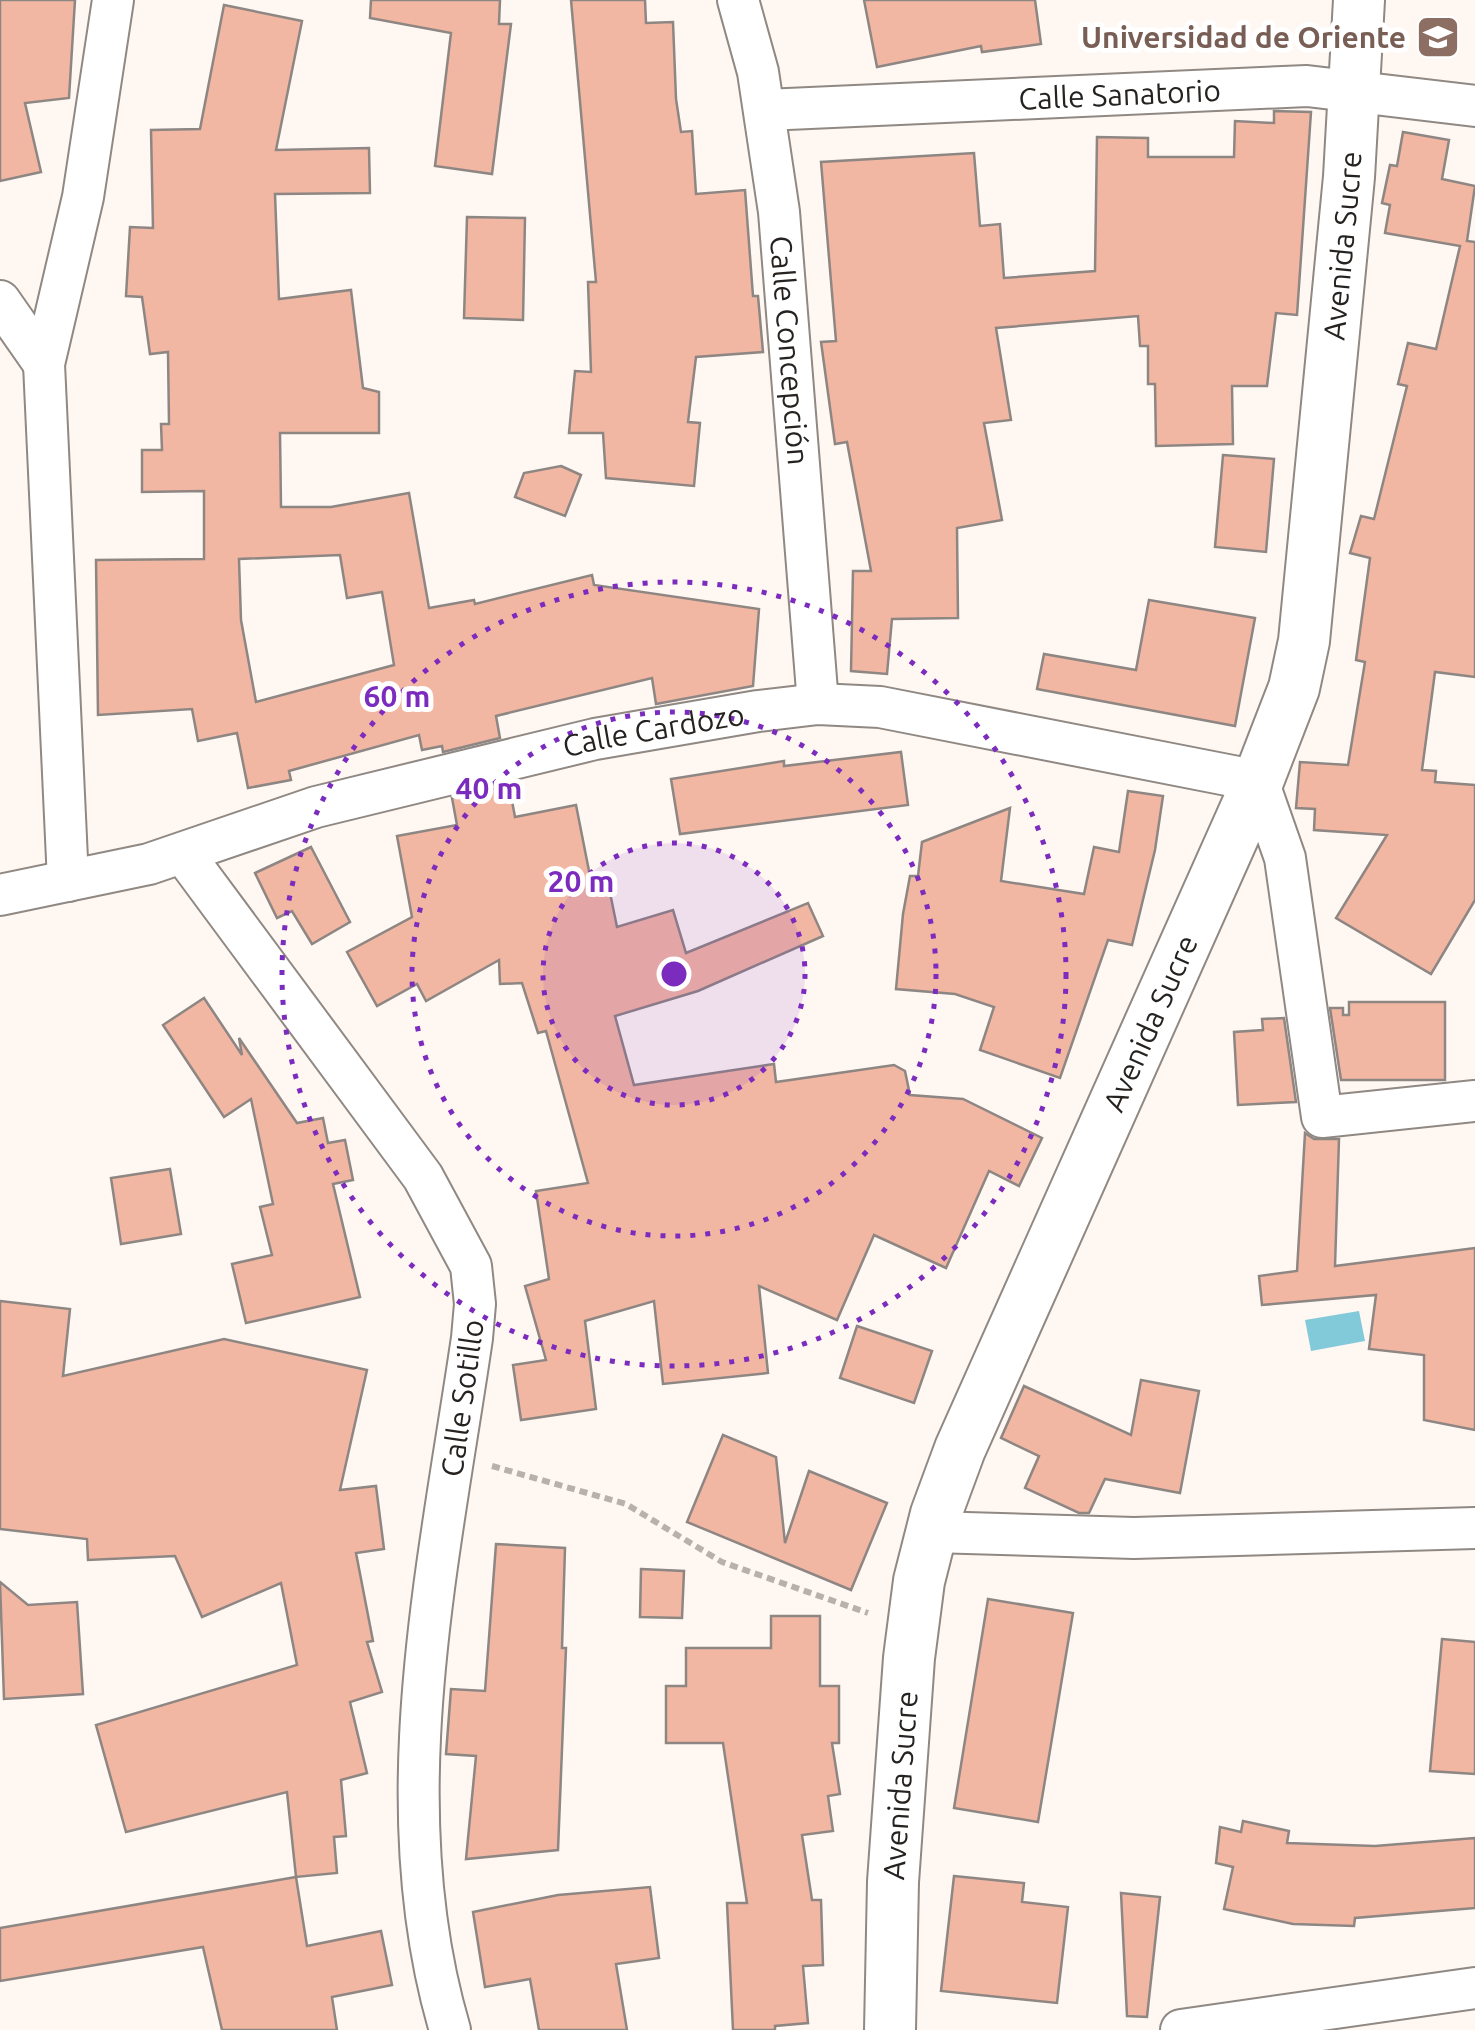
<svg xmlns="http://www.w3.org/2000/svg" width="1475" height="2030" viewBox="0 0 1475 2030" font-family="Ubuntu,sans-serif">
<rect width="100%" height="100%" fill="#fff7f2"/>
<!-- water -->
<path fill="#82c9da" d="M1359,1311L1365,1341L1311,1351L1305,1320Z"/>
<!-- building -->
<g fill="#f2b7a3" stroke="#8e8683" stroke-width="2.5" fill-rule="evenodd">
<path d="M0,0H75L69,98L25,103L41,172L0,181Z"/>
<path d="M371,0H500L499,24H511L492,174L435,166L451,33L370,18Z"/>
<path d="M571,0H645L646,23L673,22L676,99L681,132L692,131L696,194L745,190L753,296H758L763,352L696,357L688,422L700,423L694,486L606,478L603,433H569L575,371L591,372L588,282H596Z"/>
<path d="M864,0H1035L1041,44L982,52L981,46L877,67Z"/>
<path d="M224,5L302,21L276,150L369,148L370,193L275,194L279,299L351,290L363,388L379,392V433H280L281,507H331L409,493L429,608L474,600L475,604L592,575L594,585L759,609L753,686L656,704L652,678L496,716L500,738L443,752L442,746L422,750L419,735L289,771L291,780L248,788L237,733L198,741L192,709L98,715L96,560L204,559V491L142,492V450H162L161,424H169L168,352L150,354L142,297L126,296L130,227L153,228L151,130L200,129ZM340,555L347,598L382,592L394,665L256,702L241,620L239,559Z"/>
<path d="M1274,111L1311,112L1297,315L1276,313L1267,386H1232L1233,444L1156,446L1155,384H1148V346H1140L1138,316L996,328L1011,420L984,423L1002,520L957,528L958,618L892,619L887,674L851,671L853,571H871L847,442L835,444L821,342L836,341L821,162L974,153L980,226L1000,224L1004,278L1095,271L1097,137L1148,138V157H1234L1235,121L1274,123Z"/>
<path d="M1403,132L1449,140L1442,179L1475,186L1467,241L1475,242V677L1435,672L1422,770L1436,771L1435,782L1475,785V900L1431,974L1336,918L1387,835L1314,830L1315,809L1296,808L1300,762L1348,765L1365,662L1356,660L1370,558L1350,553L1361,516L1374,519L1407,386L1398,384L1408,343L1436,349L1460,246L1385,233L1390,205L1382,203L1390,165L1397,166Z"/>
<path d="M467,217L525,218L523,320L464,318Z"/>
<path d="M1223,455L1274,459L1266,552L1215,547Z"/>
<path d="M561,466L581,475L565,516L515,497L524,473Z"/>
<path d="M1149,600L1255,618L1235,726L1037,689L1044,654L1136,670Z"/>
<path d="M901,752L908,805L680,834L671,779L784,761V766Z"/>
<path d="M509,785L515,817L576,805L591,881L607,878L617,927L673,910L686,953L808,903L823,936L698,991L615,1016L634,1085L774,1064L776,1082L894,1065L905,1071L910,1095L963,1099L1042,1138L1019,1186L989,1171L946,1268L874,1235L837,1320L759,1286L768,1373L663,1384L654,1301L585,1321L596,1409L521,1420L513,1365L546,1360L525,1286L549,1279L536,1191L588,1183L546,1031L538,1033L522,983L500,984L499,960L426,1001L417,984L377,1006L347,952L412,917L397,836L457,825L452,798Z"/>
<path d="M1128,791L1163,796L1155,850L1132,945L1108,940L1060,1078L980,1050L994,1007L955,994L896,989L903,914L910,876H918L922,842L1010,808L1001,881L1084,894L1094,847L1119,852Z"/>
<path d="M311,847L350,922L312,944L292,911L277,918L255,873Z"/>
<path d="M204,998L242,1055L239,1038L297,1123L323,1118L328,1143L345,1140L353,1180L333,1184L360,1297L246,1323L232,1264L272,1255L260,1207L273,1204L251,1099L224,1117L163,1025Z"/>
<path d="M1349,1002H1445V1080H1341L1330,1008H1343V1015H1349Z"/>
<path d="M1284,1018L1296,1102L1238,1105L1234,1032L1263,1030L1262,1019Z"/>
<path d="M1305,1133L1314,1139H1339L1335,1266L1475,1248V1430L1424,1420V1355L1369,1349L1376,1295L1262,1305L1259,1276L1297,1271Z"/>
<path d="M170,1169L181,1234L121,1244L111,1178Z"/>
<path d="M0,1301L70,1309L63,1376L224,1339L367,1370L340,1490L376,1486L384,1549L356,1553L373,1641L367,1642L382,1692L350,1702L367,1773L341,1780L346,1836L334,1837L337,1873L296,1877L287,1792L126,1832L96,1725L297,1665L281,1583L202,1617L175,1556L88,1560L87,1539L0,1529Z"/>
<path d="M857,1326L932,1351L914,1403L840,1378Z"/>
<path d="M1141,1380L1199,1391L1180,1493L1105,1479L1089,1513H1079L1025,1488L1039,1456L1001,1438L1024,1386L1131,1435Z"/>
<path d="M723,1435L776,1457L785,1543L809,1471L887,1503L851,1590L687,1522Z"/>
<path d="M496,1544L565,1548L562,1648H566L558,1850L466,1859L476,1756L446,1754L451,1689L485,1691Z"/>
<path d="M641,1569L684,1571L682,1618L640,1617Z"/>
<path d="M0,1582L28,1605L77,1602L83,1694L4,1699Z"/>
<path d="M988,1599L1073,1613L1038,1822L954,1808Z"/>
<path d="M771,1616H820V1686H839V1743H832L840,1794L828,1796L833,1831L802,1835L812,1900H821L823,1965L803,1966L808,2023L775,2026V2030H733L727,1903H747L723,1743H666V1686H686V1648H771Z"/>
<path d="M1442,1639L1475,1642V1774L1430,1771Z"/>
<path d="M1243,1821L1289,1831L1287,1843L1375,1846L1475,1838V1908L1355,1918L1354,1926L1293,1924L1224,1909L1233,1867L1216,1863L1220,1827L1241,1832Z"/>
<path d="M954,1876L1024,1883L1022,1902L1068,1907L1057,2003L941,1991Z"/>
<path d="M296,1877L307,1946L381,1931L392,1985L332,1997L337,2030H222L203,1947L0,1981V1928Z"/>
<path d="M650,1887L659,1958L616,1964L627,2030H539L530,1979L485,1987L473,1912L558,1895Z"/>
<path d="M1121,1893L1160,1897L1147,2017L1127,2016Z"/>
</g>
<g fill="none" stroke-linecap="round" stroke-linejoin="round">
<!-- minor casing -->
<g stroke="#8f8883" stroke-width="44">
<g id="minor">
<path id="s1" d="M738,0L758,72L779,212L818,704"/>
<path id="s2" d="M765,110L1307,86L1475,106"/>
<path d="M0,301L44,364"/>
<path d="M183,853L423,1177L471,1266L475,1304L472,1338C439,1563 383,1806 450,2030"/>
<path d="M68,881L44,364L83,197L113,0"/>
<path id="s3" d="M0,895L149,864L316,807L595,739L758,711L818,704L880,707L1258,781L1285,858L1322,1117L1475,1101"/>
<path d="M932,1532L1134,1538L1475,1528"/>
<path d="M1181,2030L1475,1988"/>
</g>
</g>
<!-- tertiary casing -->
<g stroke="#8f8883" stroke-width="54">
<g id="tertiary">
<path id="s4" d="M890,2030L893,1882L909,1658L919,1581L936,1514L960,1449L1258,781L1294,688L1304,641L1349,177L1359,0"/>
</g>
</g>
<!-- path -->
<path stroke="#b7b1ad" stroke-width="6" stroke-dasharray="8 5" stroke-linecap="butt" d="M492,1466L626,1504L722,1562L868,1613"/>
<!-- minor -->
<use href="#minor" stroke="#fff" stroke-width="40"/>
<!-- tertiary -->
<use href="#tertiary" stroke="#fff" stroke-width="50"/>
</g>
<!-- distance rings -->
<circle cx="674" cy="974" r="131" fill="#7b2cbf" fill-opacity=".12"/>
<g fill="none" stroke="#7b2cbf" stroke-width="5" stroke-dasharray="5 10">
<circle cx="674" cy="974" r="131"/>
<circle cx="674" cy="974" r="262"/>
<circle cx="674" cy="974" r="392"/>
</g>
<!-- icons -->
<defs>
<g id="university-square" transform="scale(2.25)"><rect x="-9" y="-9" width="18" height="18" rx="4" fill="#8d6e63" stroke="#fff"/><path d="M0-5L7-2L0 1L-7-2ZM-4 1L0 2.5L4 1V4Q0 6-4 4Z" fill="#fff"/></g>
</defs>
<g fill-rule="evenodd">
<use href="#university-square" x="1438" y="37"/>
</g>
<g text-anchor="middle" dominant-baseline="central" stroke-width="10" stroke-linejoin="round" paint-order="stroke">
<!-- education labels -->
<g font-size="30" font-weight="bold" fill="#785e54" stroke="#fff" text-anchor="end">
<text x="1406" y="37">Universidad de Oriente</text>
</g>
<!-- street labels -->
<g font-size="30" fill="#252220" stroke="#fff">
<text stroke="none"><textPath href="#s2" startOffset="355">Calle Sanatorio</textPath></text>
<text stroke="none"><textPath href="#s4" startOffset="1865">Avenida Sucre</textPath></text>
<text stroke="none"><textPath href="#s1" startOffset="355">Calle Concepción</textPath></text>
<text stroke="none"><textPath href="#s3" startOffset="675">Calle Cardozo</textPath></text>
<text stroke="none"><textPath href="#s4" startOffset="1055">Avenida Sucre</textPath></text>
<text transform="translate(462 1398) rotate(-82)">Calle Sotillo</text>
<text stroke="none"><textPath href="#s4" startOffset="245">Avenida Sucre</textPath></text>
</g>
</g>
<circle cx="674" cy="974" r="15" fill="#7b2cbf" stroke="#fff" stroke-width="5"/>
<g font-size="30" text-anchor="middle" font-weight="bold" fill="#7b2cbf" stroke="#fff" stroke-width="10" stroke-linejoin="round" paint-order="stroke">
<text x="397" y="707">60 m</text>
<text x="489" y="799">40 m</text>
<text x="581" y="892">20 m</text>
</g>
</svg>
